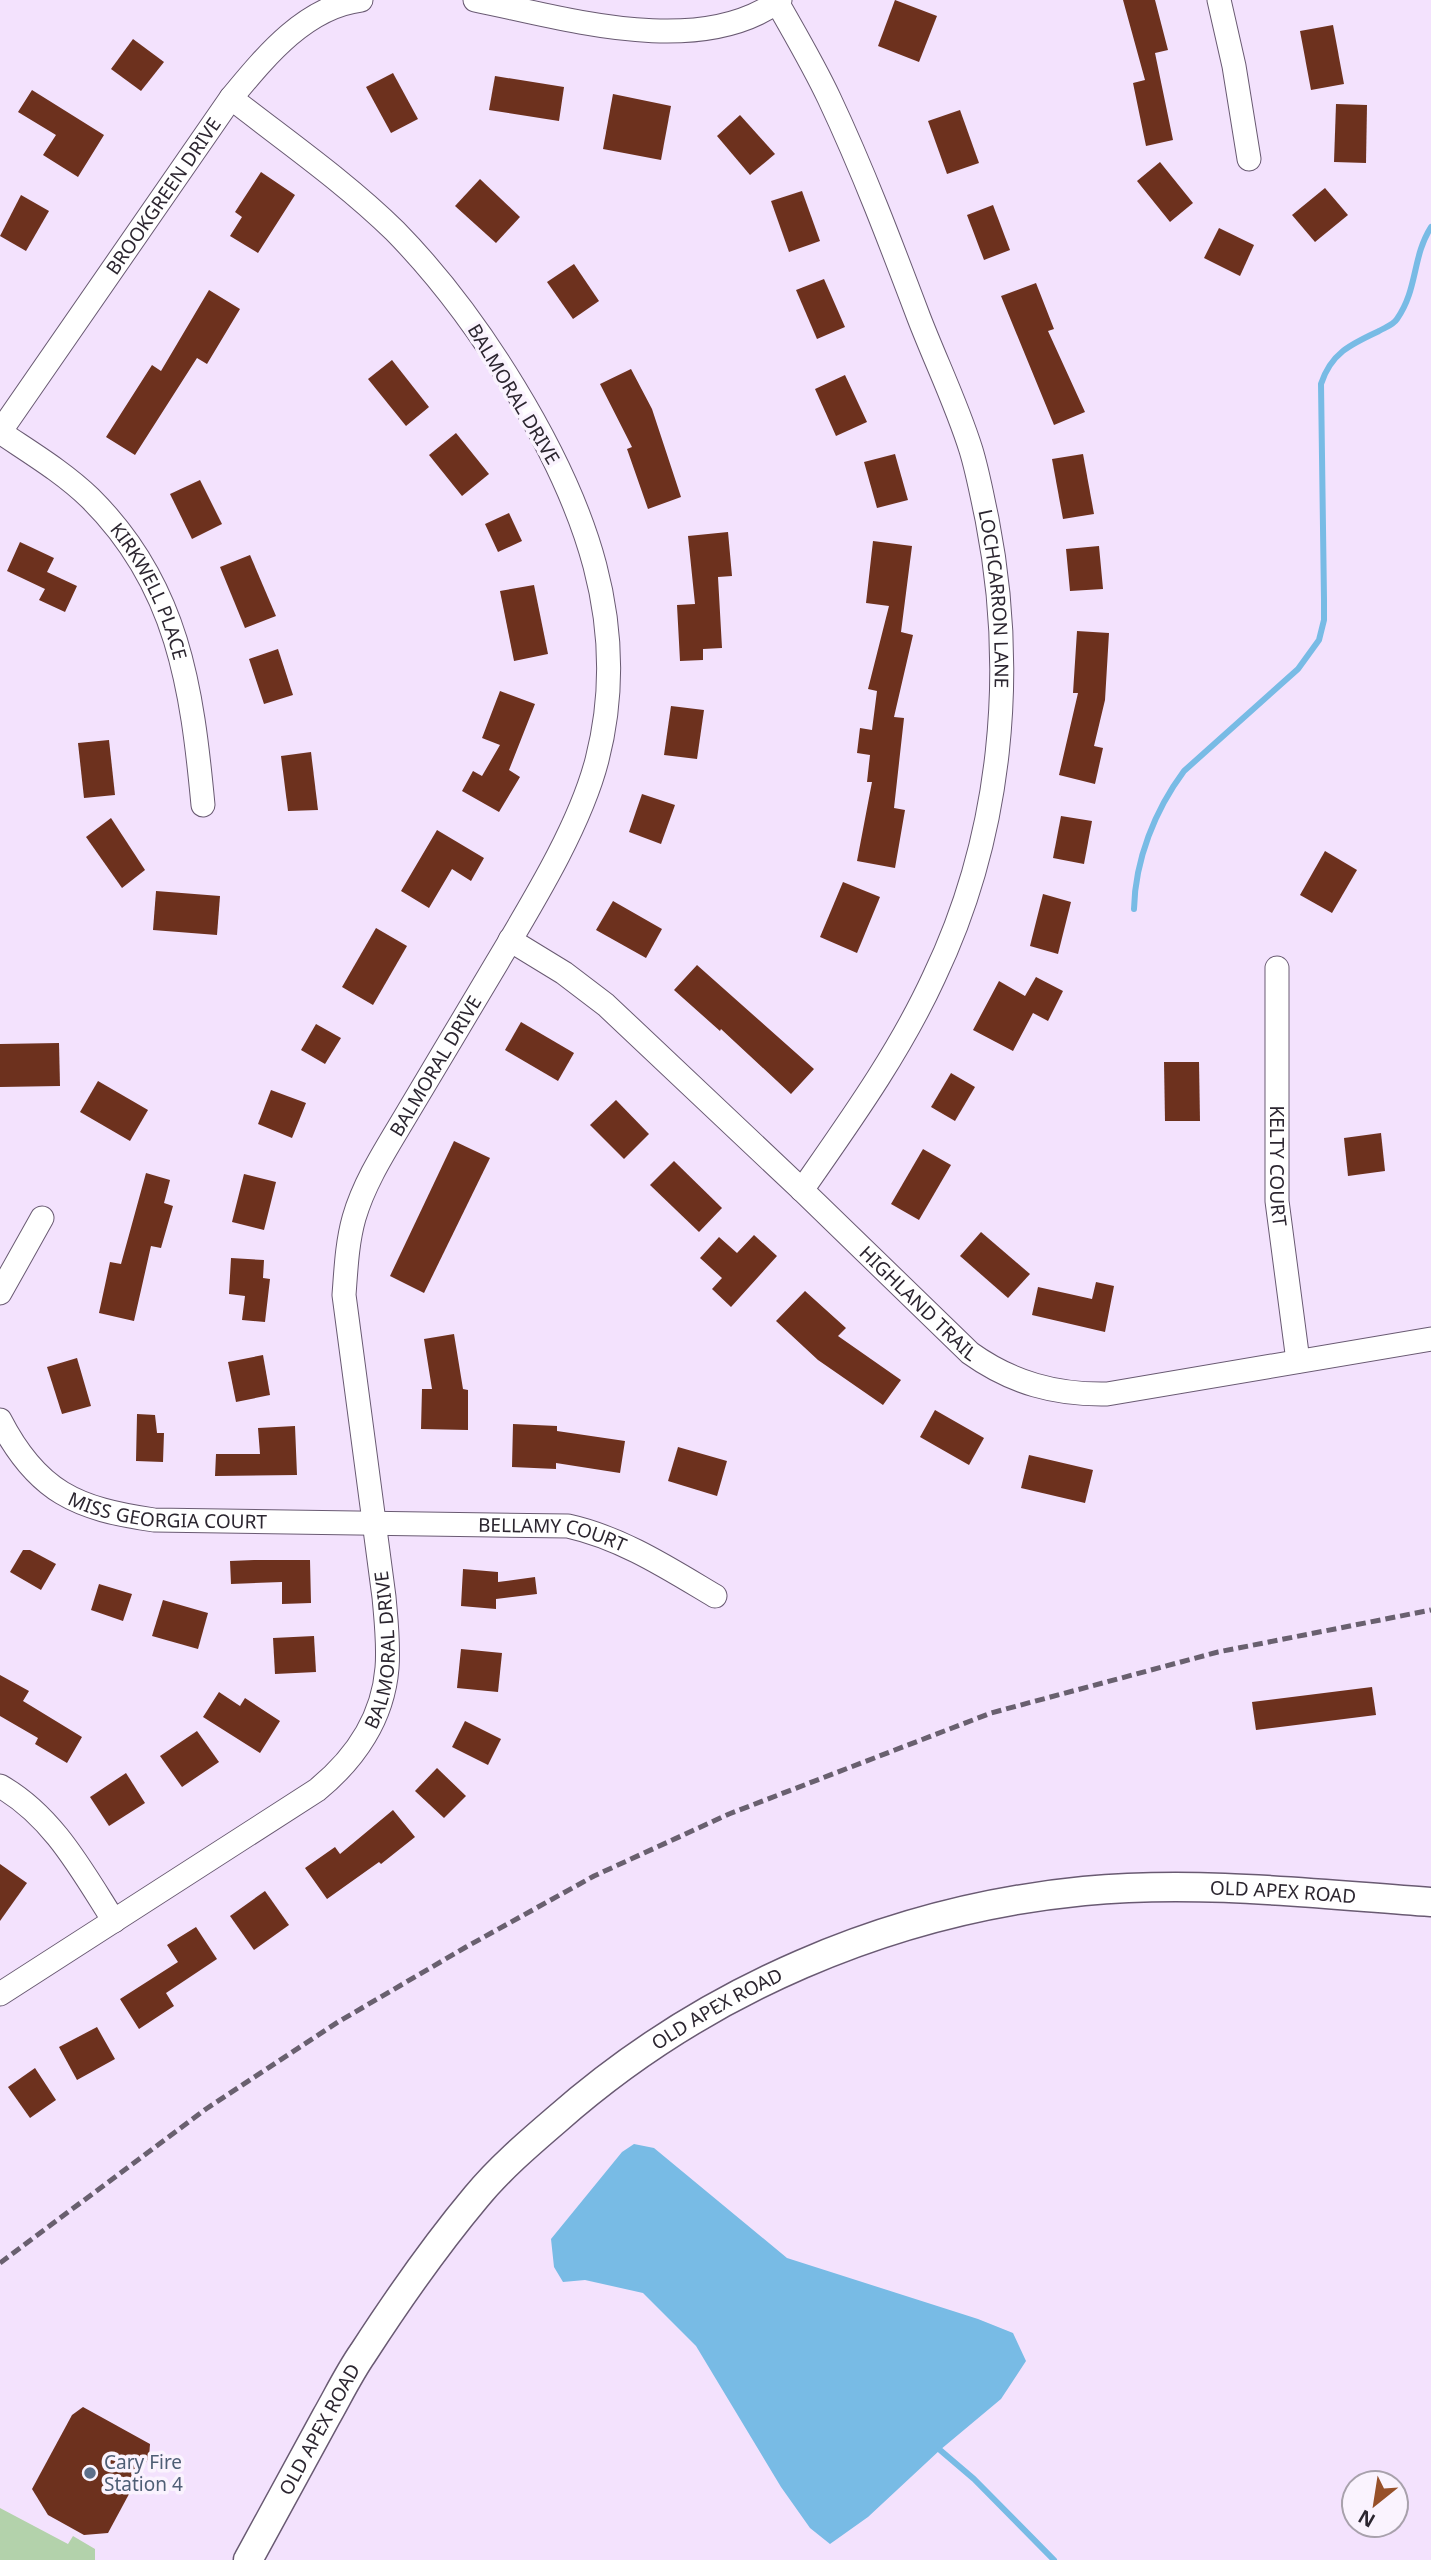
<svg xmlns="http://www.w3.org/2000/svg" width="1431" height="2560" viewBox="0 0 1431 2560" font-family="'Noto Sans',sans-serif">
<rect width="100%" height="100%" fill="#f3e2fd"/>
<!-- green -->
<path fill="#b3d2ab" d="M0,2508L68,2544L73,2536L95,2549V2560H0Z"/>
<!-- water -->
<path fill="#78bbe5" d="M634,2144L654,2148L787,2258L978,2319L1013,2333L1026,2361L1001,2399L940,2450L868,2517L830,2544L810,2528L781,2487L696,2346L643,2293L585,2280L563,2282L554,2267L551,2239L622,2152Z"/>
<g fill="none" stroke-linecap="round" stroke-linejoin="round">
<!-- stream -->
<g stroke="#78bbe5" stroke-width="6">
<path d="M1134,909C1135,860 1155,810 1184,771L1298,669L1319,640L1324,620V600L1321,384C1331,353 1351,344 1379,331C1386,327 1393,325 1397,319C1418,289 1412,257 1431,227"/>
<path d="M940,2450L974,2479L1054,2560"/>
</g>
</g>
<!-- building -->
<g fill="#6d311e">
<path d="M895,0L937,16L919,62L878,46Z"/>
<path d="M1123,0H1155L1168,50L1155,53L1173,140L1146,146L1133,83L1145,80Z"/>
<path d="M1333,25L1344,84L1311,90L1300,31Z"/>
<path d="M133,39L164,62L141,91L111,69Z"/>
<path d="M393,73L418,119L391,133L366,87Z"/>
<path d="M495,76L564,87L559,121L489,110Z"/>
<path d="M32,90L104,135L78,177L43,155L56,135L18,112Z"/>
<path d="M613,94L671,106L661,160L603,149Z"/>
<path d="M1336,104L1367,105L1366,163L1334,162Z"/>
<path d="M960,110L979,163L947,174L928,121Z"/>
<path d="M740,115L775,154L750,175L717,136Z"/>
<path d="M1160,162L1193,203L1170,222L1137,181Z"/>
<path d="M261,172L295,195L258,253L230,236L242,217L235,212Z"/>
<path d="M480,179L520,217L496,243L455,206Z"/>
<path d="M1325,188L1348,215L1315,242L1292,215Z"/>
<path d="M802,191L820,241L789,252L771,201Z"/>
<path d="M21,195L49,211L26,251L0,236Z"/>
<path d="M993,205L1010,250L984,260L967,215Z"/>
<path d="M1219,228L1254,245L1240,276L1204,258Z"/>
<path d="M574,264L599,301L573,319L547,282Z"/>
<path d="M824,279L845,327L817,339L796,290Z"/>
<path d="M1036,283L1054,329L1048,331L1085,412L1054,425L1001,296Z"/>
<path d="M209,290L240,309L207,364L197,358L135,455L106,437L152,365L161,371Z"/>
<path d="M392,360L429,407L406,426L368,379Z"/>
<path d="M631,369L652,409L681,497L648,509L627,449L632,447L600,384Z"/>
<path d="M845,375L867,422L836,436L815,389Z"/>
<path d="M456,433L489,474L462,496L429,455Z"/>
<path d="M895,454L908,500L877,508L864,462Z"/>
<path d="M1083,454L1094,514L1063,519L1052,459Z"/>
<path d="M200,480L222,524L192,539L170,494Z"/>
<path d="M509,513L522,541L498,552L485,524Z"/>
<path d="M728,532L732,576L718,577L722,648L703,649V660L680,661L677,605L695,604L688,536Z"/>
<path d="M873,541L912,546L901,632L913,635L894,717L904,718L894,808L905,810L895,868L857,861L872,782H867L870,755L857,753L860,728L872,730L877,691L868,689L889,606L866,603Z"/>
<path d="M20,542L54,558L47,572L77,586L65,612L39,600L45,589L7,571Z"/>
<path d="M1099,546L1103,589L1070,591L1066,549Z"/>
<path d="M250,555L276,616L245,628L220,567Z"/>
<path d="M534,585L548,654L514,661L500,591Z"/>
<path d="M1077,631L1109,633L1105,700L1094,746L1103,748L1095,784L1059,775L1078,693H1073Z"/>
<path d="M278,649L293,695L264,704L249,659Z"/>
<path d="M500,691L535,704L509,770L520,777L499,812L462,791L473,771L482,776L500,745L482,738Z"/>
<path d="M671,706L704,710L697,759L664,755Z"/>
<path d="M109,740L115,795L84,798L78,743Z"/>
<path d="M311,752L318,810L288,811L281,756Z"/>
<path d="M642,794L675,805L661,844L629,832Z"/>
<path d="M1061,816L1092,821L1084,864L1053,858Z"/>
<path d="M111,818L145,870L122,888L86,837Z"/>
<path d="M437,830L484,858L471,881L452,869L429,908L401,891Z"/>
<path d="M1325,851L1357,870L1332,913L1300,895Z"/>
<path d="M843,882L880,897L857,953L820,937Z"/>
<path d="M156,891L220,896L217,935L153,930Z"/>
<path d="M1043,894L1071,902L1058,954L1030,946Z"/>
<path d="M613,901L662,929L646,958L596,930Z"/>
<path d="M376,928L407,946L373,1005L342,987Z"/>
<path d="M697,965L814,1069L791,1094L721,1029L720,1031L674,990Z"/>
<path d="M1036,977L1063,991L1048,1021L1033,1013L1013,1051L973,1030L999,981L1025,996Z"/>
<path d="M521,1022L574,1053L558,1081L505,1050Z"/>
<path d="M316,1024L341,1038L325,1064L301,1050Z"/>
<path d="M59,1043L60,1086L0,1087V1044Z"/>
<path d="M1164,1062H1199L1200,1121H1165Z"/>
<path d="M951,1073L975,1087L955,1121L931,1107Z"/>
<path d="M98,1081L148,1110L130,1141L80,1112Z"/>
<path d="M271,1090L306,1103L292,1138L258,1124Z"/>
<path d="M616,1100L649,1134L624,1159L590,1125Z"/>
<path d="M1381,1133L1385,1171L1348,1176L1344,1138Z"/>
<path d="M454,1141L490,1158L424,1293L390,1276Z"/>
<path d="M923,1149L951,1165L919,1220L891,1204Z"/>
<path d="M674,1161L722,1208L699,1232L650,1185Z"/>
<path d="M146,1173L170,1180L164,1203L173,1206L161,1248L151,1246L134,1321L99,1313L110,1262L121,1264Z"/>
<path d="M244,1174L276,1182L264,1230L232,1222Z"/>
<path d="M981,1232L1030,1274L1008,1298L960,1256Z"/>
<path d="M754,1235L777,1256L731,1307L712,1289L722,1278L700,1258L719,1237L737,1253Z"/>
<path d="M231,1258L264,1260L263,1278L270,1279L265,1322L242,1320L245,1296L229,1294Z"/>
<path d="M1096,1282L1114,1286L1105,1332L1032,1315L1038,1287L1092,1299Z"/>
<path d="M805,1291L846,1328L838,1336L901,1380L883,1405L818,1360L776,1321Z"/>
<path d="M454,1334L463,1389L468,1390V1430L421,1429L422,1389H432L424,1339Z"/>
<path d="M263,1355L270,1395L236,1402L228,1362Z"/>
<path d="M77,1358L91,1406L62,1414L47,1367Z"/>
<path d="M935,1410L984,1438L969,1465L920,1437Z"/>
<path d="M137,1414L155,1415L157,1433H164L163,1462L136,1461Z"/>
<path d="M513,1424L557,1426V1431L625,1441L620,1473L556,1463V1469L512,1467Z"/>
<path d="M295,1426L297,1475L215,1476L216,1454H260L258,1428Z"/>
<path d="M678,1447L727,1461L717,1496L668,1481Z"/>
<path d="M1029,1455L1093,1470L1085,1503L1021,1488Z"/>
<path d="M23,1550H30L56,1564L41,1590L10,1572Z"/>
<path d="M254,1560H310L311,1603L282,1604V1582L231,1584L230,1561Z"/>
<path d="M463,1569L498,1572V1582L535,1577L537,1594L496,1599V1609L461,1606Z"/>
<path d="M99,1584L132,1594L123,1621L91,1610Z"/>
<path d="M163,1600L208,1613L198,1649L152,1636Z"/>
<path d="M314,1636L316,1672L275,1674L273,1638Z"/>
<path d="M461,1649L502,1653L498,1692L457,1688Z"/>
<path d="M0,1675L29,1691L23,1701L82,1737L67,1763L35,1744L38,1738L0,1716Z"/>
<path d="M1372,1687L1376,1715L1256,1730L1252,1702Z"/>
<path d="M219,1692L240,1706L245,1698L280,1721L260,1753L203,1717Z"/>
<path d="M465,1721L501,1739L488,1765L452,1747Z"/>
<path d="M197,1731L219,1762L182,1787L160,1756Z"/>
<path d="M437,1768L466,1796L444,1818L415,1791Z"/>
<path d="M126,1773L145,1803L109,1826L90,1797Z"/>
<path d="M393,1810L415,1837L381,1864L379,1862L327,1899L305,1868L335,1847L340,1854Z"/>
<path d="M0,1864L27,1883L0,1921Z"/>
<path d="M265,1891L289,1925L254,1950L230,1916Z"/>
<path d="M196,1927L217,1959L166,1993L174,2006L139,2029L120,1999L178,1962L167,1945Z"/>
<path d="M97,2027L115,2059L77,2080L59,2047Z"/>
<path d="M35,2068L56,2100L30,2118L8,2087Z"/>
<path d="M83,2407L150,2444L149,2457L108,2533L84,2535L48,2515L32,2489L72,2415Z"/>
</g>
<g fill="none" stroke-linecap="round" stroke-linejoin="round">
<!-- minor casing -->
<g stroke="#695a72" stroke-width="25">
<g id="minor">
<path d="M475,0C564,18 699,60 780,0"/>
<path d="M1219,0L1234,66L1249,159"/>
<path id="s1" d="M777,2C795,34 814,66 829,98C863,170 891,244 919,318C936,362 957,405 971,450C978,473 982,496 987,519C1017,672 1002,835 934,977C899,1053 850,1121 802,1190"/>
<path id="s2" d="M0,432L231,98C265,57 305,7 361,0"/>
<path id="s3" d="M0,432C31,453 63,472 90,498C178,585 192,688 203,805"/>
<path id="s4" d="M510,940L564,973L606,1005L802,1190L970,1353C1012,1383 1056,1395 1107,1394L1431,1339"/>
<path id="s5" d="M1277,968V1201L1298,1361"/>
<path d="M0,1293L42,1218"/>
<path id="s6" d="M0,1420C37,1492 77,1509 154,1520L568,1526C622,1538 668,1568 715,1596"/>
<path d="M0,1786C53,1816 82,1871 114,1921"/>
<path id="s7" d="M0,1994L317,1790C355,1759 383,1718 387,1668C389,1644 386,1620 384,1597L344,1295C346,1269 347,1243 354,1218C365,1180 388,1146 408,1112C438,1062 468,1011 498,961C533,902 580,826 597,760C632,624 584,502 514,387C480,331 441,278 395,231C345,182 286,141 231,98"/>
</g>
</g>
<!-- major casing -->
<g stroke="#695a72" stroke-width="31">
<g id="major">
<path id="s8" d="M248,2560C274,2512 300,2464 326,2417C338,2396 349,2373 363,2353C398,2299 435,2246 476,2197C499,2169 528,2144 556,2120C702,1991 889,1910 1084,1891C1199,1880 1316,1894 1431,1902"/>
</g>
</g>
<!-- minor -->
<use href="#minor" stroke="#fff" stroke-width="23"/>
<!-- major -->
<use href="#major" stroke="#fff" stroke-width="28"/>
<!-- rail -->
<path stroke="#69606f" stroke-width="5" stroke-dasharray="10 5" stroke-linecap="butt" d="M0,2263L206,2109L338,2022L466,1947L594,1876L729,1814L991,1713L1218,1652L1431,1610"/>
</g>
<!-- markers -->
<circle fill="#5c6f8a" stroke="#faf3fe" stroke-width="2.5" cx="90" cy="2473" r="7"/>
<g text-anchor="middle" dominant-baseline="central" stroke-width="7" stroke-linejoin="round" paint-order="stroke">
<!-- street labels -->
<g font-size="19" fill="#2c2630" stroke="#faf3fe">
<text stroke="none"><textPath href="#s2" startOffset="287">BROOKGREEN DRIVE</textPath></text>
<text transform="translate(514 394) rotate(59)">BALMORAL DRIVE</text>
<text stroke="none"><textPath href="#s3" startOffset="224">KIRKWELL PLACE</textPath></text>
<text stroke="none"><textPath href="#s1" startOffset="640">LOCHCARRON LANE</textPath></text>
<text stroke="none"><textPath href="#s7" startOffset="1148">BALMORAL DRIVE</textPath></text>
<text stroke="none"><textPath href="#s5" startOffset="198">KELTY COURT</textPath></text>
<text stroke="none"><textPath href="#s4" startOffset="548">HIGHLAND TRAIL</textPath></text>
<text stroke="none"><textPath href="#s6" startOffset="206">MISS GEORGIA COURT</textPath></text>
<text stroke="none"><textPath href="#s6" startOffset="593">BELLAMY COURT</textPath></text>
<text stroke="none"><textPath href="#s7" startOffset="539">BALMORAL DRIVE</textPath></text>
<text stroke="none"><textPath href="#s8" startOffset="1325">OLD APEX ROAD</textPath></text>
<text stroke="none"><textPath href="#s8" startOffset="737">OLD APEX ROAD</textPath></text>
<text stroke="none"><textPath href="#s8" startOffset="149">OLD APEX ROAD</textPath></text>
</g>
<!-- service labels -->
<g font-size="19" fill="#4e5e75" stroke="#faf3fe" text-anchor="start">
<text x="104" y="2462">Cary Fire<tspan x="104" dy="22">Station 4</tspan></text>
</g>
</g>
<!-- north arrow -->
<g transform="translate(1375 2504) rotate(210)"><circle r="33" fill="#faf3fe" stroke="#a8a1ac" stroke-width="2"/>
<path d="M0-5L12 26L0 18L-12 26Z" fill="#975029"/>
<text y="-10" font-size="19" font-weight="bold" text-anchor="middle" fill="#2c2630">N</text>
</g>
</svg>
